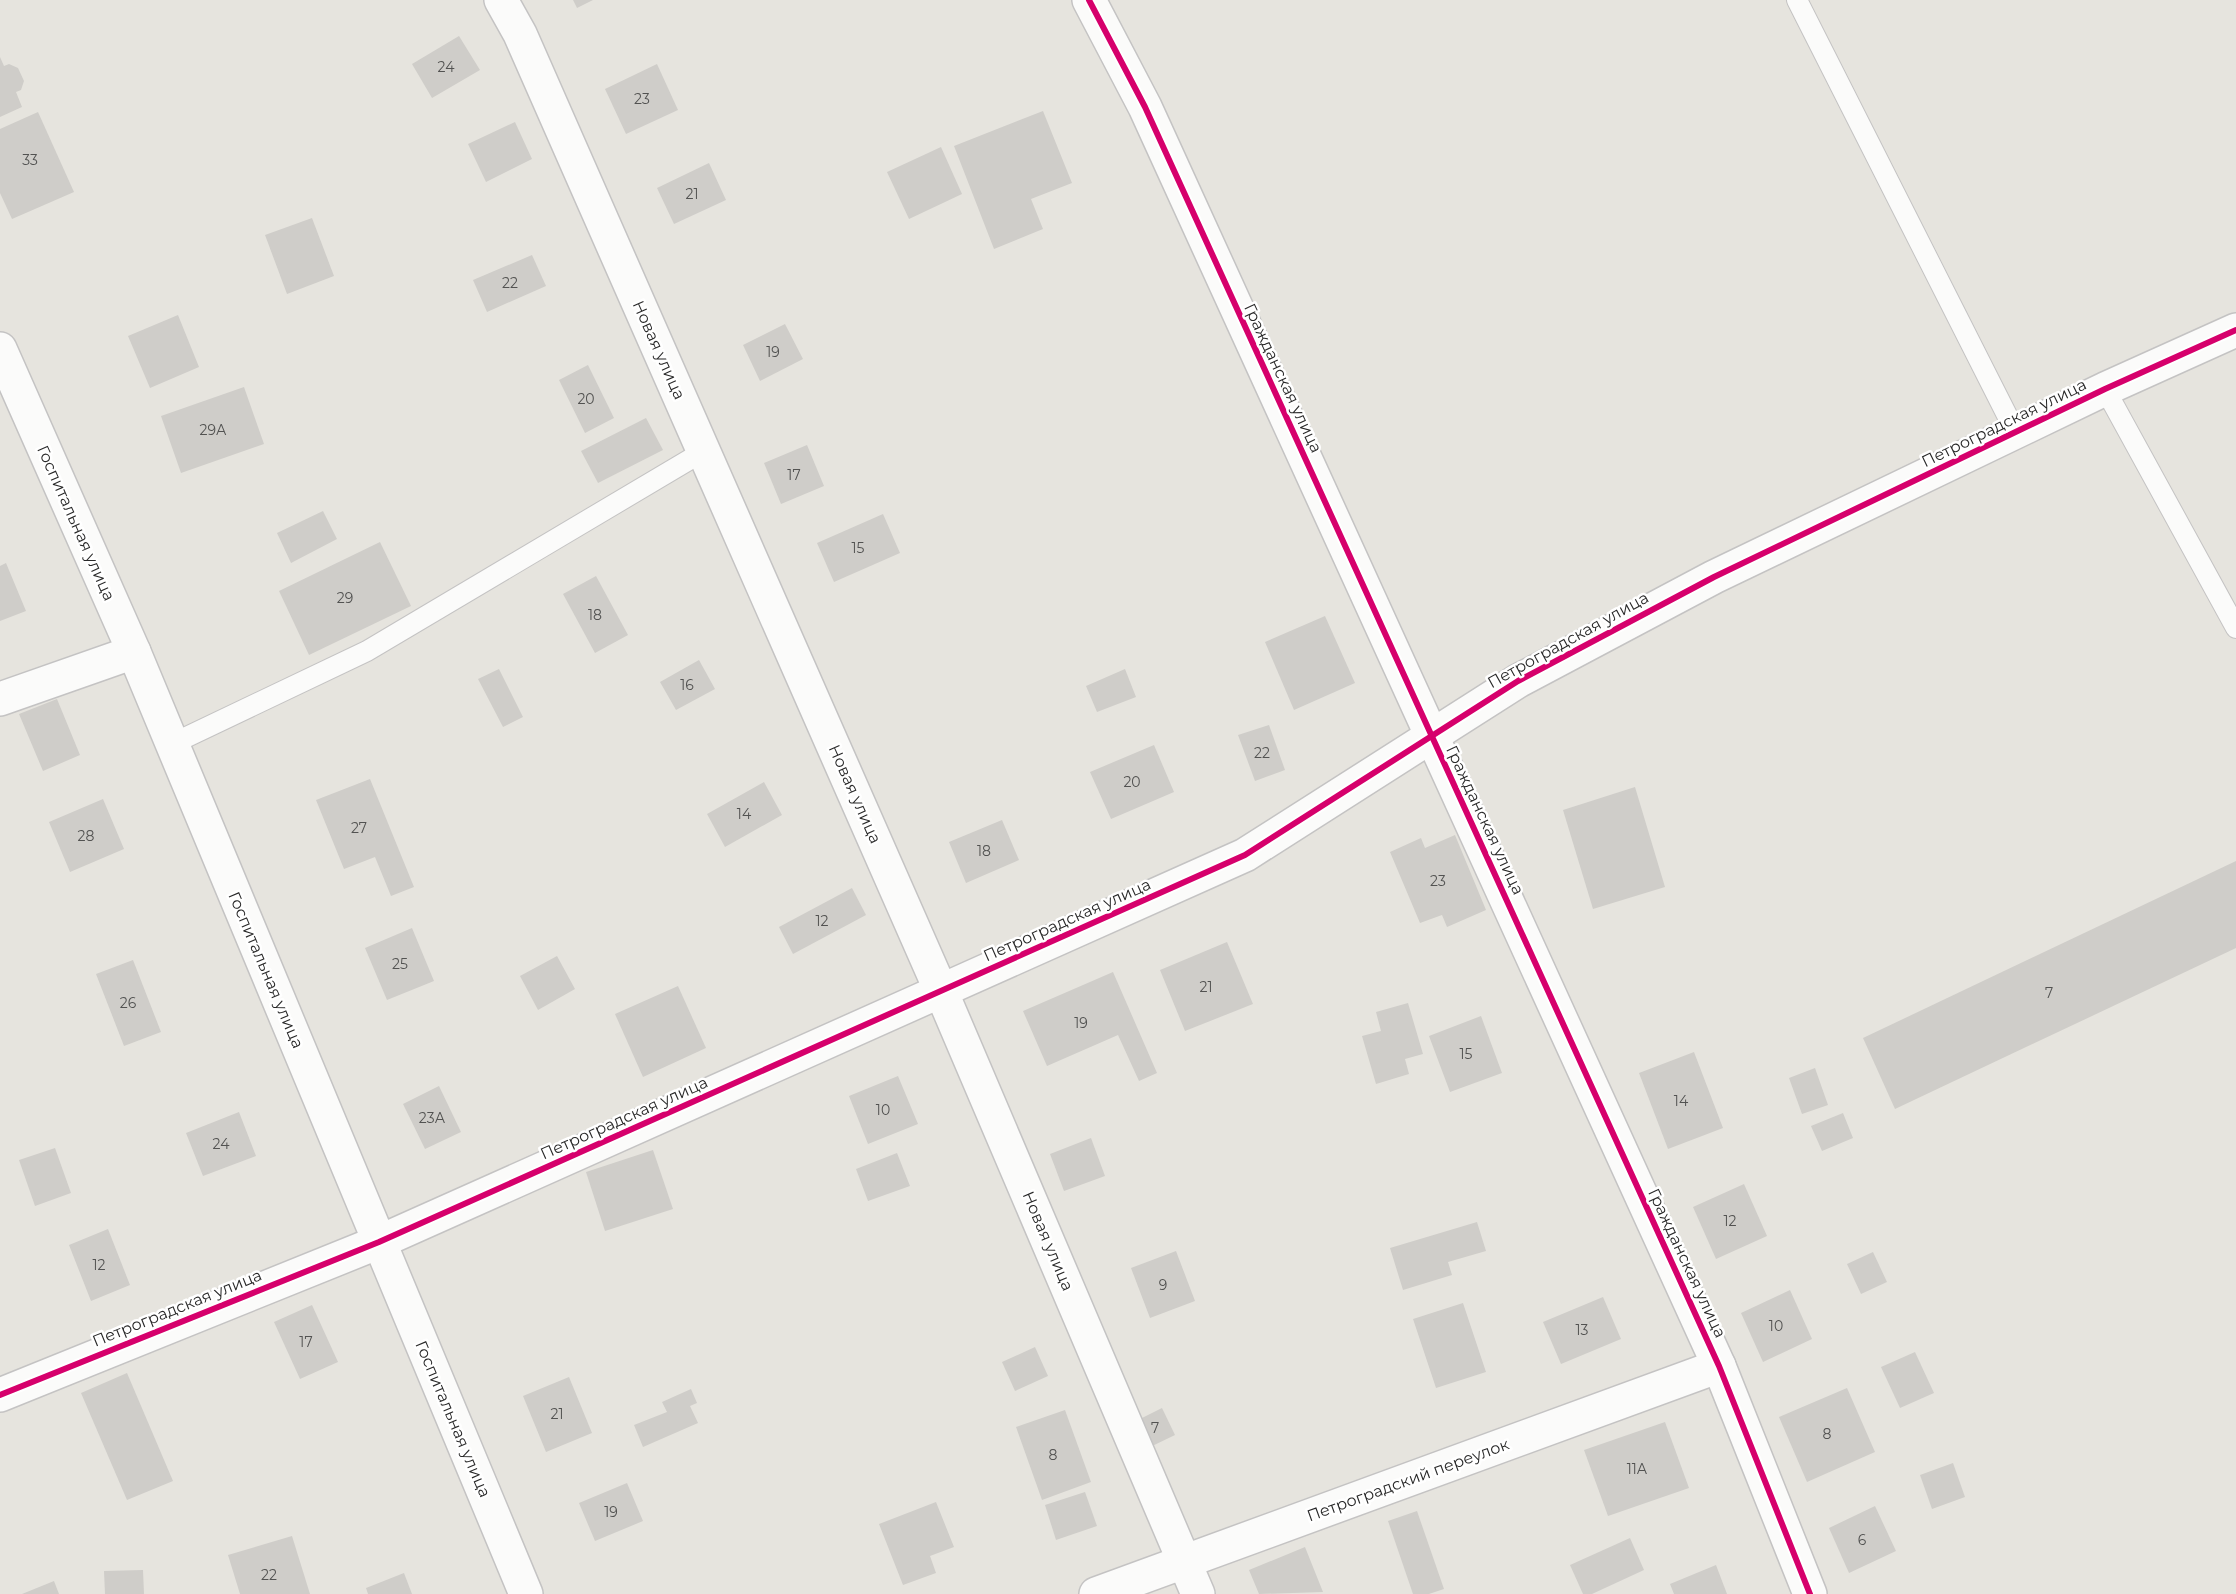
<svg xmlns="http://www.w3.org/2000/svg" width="2236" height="1594" viewBox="0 0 2236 1594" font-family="Montserrat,sans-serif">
<rect width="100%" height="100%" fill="#e6e4de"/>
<!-- building -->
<g fill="#cfcdc9">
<path d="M573,0H593L577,8Z"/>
<path d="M459,36L480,70L432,98L412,64Z"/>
<path d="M0,57L4,66L9,64L18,68L24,81L21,90L16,92L22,107L0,117Z"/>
<path d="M657,64L678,110L626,134L605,89Z"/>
<path d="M1043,111L1072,183L1031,199L1043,229L994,249L954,146Z"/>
<path d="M38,112L74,192L12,219L0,193V129Z"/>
<path d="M515,122L532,159L486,182L468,144Z"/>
<path d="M941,147L962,194L909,219L887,172Z"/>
<path d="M709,163L726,200L674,224L657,188Z"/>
<path d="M312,218L334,276L287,294L265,235Z"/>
<path d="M532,255L546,286L487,312L473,280Z"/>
<path d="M178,315L199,367L150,388L128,336Z"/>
<path d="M785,324L803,359L760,381L743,345Z"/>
<path d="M588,365L614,418L585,433L559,380Z"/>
<path d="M244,387L264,444L181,473L161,416Z"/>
<path d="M646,418L663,450L598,483L581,451Z"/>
<path d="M807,445L824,486L781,504L764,463Z"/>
<path d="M323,511L337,539L291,563L277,533Z"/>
<path d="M883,514L900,553L834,582L817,543Z"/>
<path d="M380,542L411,606L309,655L279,591Z"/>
<path d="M6,563L26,611L0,621V566Z"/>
<path d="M596,576L628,635L595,653L563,594Z"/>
<path d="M1325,616L1355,683L1294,710L1265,642Z"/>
<path d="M699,660L715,689L676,710L660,682Z"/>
<path d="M499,669L523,717L503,727L478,679Z"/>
<path d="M1125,669L1136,697L1097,712L1086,686Z"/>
<path d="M57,699L80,755L43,771L19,714Z"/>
<path d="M1269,725L1285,770L1255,781L1238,735Z"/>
<path d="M1154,745L1174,792L1111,819L1090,772Z"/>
<path d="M370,779L414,887L391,896L375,857L344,869L316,800Z"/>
<path d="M764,782L782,815L725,847L707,814Z"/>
<path d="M1635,787L1665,887L1593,909L1563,810Z"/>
<path d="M103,799L124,849L70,872L49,822Z"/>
<path d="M1002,820L1019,860L966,883L949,842Z"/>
<path d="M1455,835L1486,910L1447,927L1442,915L1420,923L1390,852L1421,838L1425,848Z"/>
<path d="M2236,861V948L1895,1109L1863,1038Z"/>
<path d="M852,888L866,915L793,954L779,927Z"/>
<path d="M412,928L434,981L387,1000L365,948Z"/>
<path d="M1227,942L1253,1004L1185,1031L1160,970Z"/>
<path d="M557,956L575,989L538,1010L520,976Z"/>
<path d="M133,960L161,1032L124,1046L96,974Z"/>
<path d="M1113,972L1157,1073L1139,1081L1118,1035L1047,1066L1023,1011Z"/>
<path d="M678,986L706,1048L643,1077L615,1014Z"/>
<path d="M1408,1003L1423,1054L1405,1059L1409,1074L1376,1084L1362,1036L1381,1031L1376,1012Z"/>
<path d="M1481,1016L1502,1073L1450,1092L1429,1036Z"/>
<path d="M1694,1052L1723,1128L1668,1149L1639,1073Z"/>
<path d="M1815,1068L1828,1105L1802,1114L1789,1078Z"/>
<path d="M898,1076L918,1124L868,1144L849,1096Z"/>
<path d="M439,1086L461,1132L425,1149L403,1104Z"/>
<path d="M239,1112L256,1156L203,1176L186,1133Z"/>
<path d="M1843,1113L1853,1138L1822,1151L1811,1126Z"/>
<path d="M1091,1138L1105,1176L1064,1191L1050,1154Z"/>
<path d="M55,1148L71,1193L35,1206L19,1160Z"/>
<path d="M653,1150L673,1209L605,1231L586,1172Z"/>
<path d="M897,1153L910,1186L868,1201L856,1169Z"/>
<path d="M1744,1184L1767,1236L1716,1259L1693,1207Z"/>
<path d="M1477,1222L1486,1251L1448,1262L1452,1275L1403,1290L1390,1248Z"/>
<path d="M108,1229L130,1285L91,1301L69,1245Z"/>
<path d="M1176,1251L1195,1301L1150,1318L1131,1268Z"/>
<path d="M1873,1252L1887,1282L1861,1294L1847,1264Z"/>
<path d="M1790,1290L1812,1339L1763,1362L1741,1313Z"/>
<path d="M1603,1297L1621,1339L1561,1364L1543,1322Z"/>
<path d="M1463,1303L1486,1372L1436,1388L1413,1319Z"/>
<path d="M312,1305L338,1362L300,1379L274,1322Z"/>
<path d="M1035,1347L1048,1376L1015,1391L1002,1362Z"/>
<path d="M1915,1352L1934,1393L1900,1408L1881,1367Z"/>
<path d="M127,1373L173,1481L127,1500L81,1393Z"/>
<path d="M569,1377L592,1433L546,1452L523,1396Z"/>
<path d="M1847,1388L1875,1452L1807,1482L1779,1417Z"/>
<path d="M691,1389L697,1403L690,1406L698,1423L643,1447L634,1425L667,1412L662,1402Z"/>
<path d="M1162,1408L1175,1435L1148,1448L1134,1422Z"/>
<path d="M1065,1410L1091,1482L1042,1500L1016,1427Z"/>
<path d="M1665,1422L1689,1488L1608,1516L1584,1450Z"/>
<path d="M1953,1463L1965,1497L1932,1509L1920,1475Z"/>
<path d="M627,1483L643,1521L595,1541L579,1503Z"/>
<path d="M1085,1492L1097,1526L1056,1540L1045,1505Z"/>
<path d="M936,1502L954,1547L930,1556L936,1573L903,1585L879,1524Z"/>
<path d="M1875,1506L1896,1551L1849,1573L1829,1528Z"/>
<path d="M1417,1511L1444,1589L1429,1594H1413L1388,1521Z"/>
<path d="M292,1536L310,1594H240L228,1555Z"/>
<path d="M1630,1538L1644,1570L1592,1594H1583L1570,1565Z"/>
<path d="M1305,1547L1323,1592L1259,1594L1249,1570Z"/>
<path d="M1716,1565L1727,1594H1674L1670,1584Z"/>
<path d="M143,1570L144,1594H105L104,1571Z"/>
<path d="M404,1573L412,1594H368L366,1588Z"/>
<path d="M54,1581L59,1594H22Z"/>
</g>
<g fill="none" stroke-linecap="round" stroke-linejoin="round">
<!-- lane casing -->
<g stroke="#c4c3c3" stroke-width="22">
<g id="lane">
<path d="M1797,0L2016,433"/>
<path d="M2105,389L2236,628"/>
<path d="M172,744L367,651L704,451"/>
</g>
</g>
<!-- street casing -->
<g stroke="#c4c3c3" stroke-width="36">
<g id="street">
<path d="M501,0L520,34L941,991L1198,1594"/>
<path d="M1089,0L1145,107L1719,1366L1810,1594"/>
<path d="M0,699L134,652"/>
<path d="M0,1395L379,1242L1245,855L1518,681L1714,577L2105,389L2236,330"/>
<path d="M1096,1594L1719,1366"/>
</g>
</g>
<!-- secondary casing -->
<g stroke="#c4c3c3" stroke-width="36">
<path id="secondary" d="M0,349L134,652L526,1594"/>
</g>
<!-- lane -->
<use href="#lane" stroke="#fbfbfa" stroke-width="20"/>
<!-- street -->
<use href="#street" stroke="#fbfbfa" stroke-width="33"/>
<!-- secondary -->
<use href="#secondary" stroke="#fbfbfa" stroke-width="33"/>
<!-- cycleway casing -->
<g stroke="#fff" stroke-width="10">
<g id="cycleway">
<path d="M1089,0L1145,107L1719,1366L1810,1594"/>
<path d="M0,1395L379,1242L1245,855L1518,681L1714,577L2105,389L2236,330"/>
</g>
</g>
<!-- cycleway -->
<use href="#cycleway" stroke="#d6006c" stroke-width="6"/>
</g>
<g text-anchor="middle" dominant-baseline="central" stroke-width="5" stroke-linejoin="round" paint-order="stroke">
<!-- number labels -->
<g font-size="14" fill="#525251">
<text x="446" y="67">24</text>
<text x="642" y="99">23</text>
<text x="30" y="160">33</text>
<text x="692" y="194">21</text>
<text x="510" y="283">22</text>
<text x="773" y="352">19</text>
<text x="586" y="399">20</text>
<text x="213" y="430">29А</text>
<text x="794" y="475">17</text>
<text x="858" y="548">15</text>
<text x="345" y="598">29</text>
<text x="595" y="615">18</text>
<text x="687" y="685">16</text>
<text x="1262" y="753">22</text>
<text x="1132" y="782">20</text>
<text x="744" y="814">14</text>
<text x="359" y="828">27</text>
<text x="86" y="836">28</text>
<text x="984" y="851">18</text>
<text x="1438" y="881">23</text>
<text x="822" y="921">12</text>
<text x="400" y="964">25</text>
<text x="1206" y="987">21</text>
<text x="2049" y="993">7</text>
<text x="128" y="1003">26</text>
<text x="1081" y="1023">19</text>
<text x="1466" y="1054">15</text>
<text x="1681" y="1101">14</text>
<text x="883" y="1110">10</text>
<text x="432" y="1118">23А</text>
<text x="221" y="1144">24</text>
<text x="1730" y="1221">12</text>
<text x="99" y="1265">12</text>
<text x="1163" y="1285">9</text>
<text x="1776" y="1326">10</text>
<text x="1582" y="1330">13</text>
<text x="306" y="1342">17</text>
<text x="557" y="1414">21</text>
<text x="1155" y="1428">7</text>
<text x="1827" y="1434">8</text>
<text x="1053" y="1455">8</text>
<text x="1637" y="1469">11А</text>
<text x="611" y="1512">19</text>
<text x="1862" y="1540">6</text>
<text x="269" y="1575">22</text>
</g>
<!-- street labels -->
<g font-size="16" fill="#282828" stroke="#fff">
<text transform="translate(659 350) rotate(66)">Новая улица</text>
<text transform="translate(1283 378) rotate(65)">Гражданская улица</text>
<text transform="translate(2004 423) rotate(-26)">Петроградская улица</text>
<text transform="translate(76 523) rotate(66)">Госпитальная улица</text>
<text transform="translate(1568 640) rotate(-29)">Петроградская улица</text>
<text transform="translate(855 794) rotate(66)">Новая улица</text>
<text transform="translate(1485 820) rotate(65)">Гражданская улица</text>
<text transform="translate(1067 920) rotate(-24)">Петроградская улица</text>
<text transform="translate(266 970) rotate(67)">Госпитальная улица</text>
<text transform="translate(624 1118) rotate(-24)">Петроградская улица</text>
<text transform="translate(1048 1241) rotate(67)">Новая улица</text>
<text transform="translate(1687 1263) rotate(65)">Гражданская улица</text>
<text transform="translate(177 1308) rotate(-22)">Петроградская улица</text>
<text transform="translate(453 1419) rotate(67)">Госпитальная улица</text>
<text transform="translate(1408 1480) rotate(-20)">Петроградский переулок</text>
</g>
</g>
</svg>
